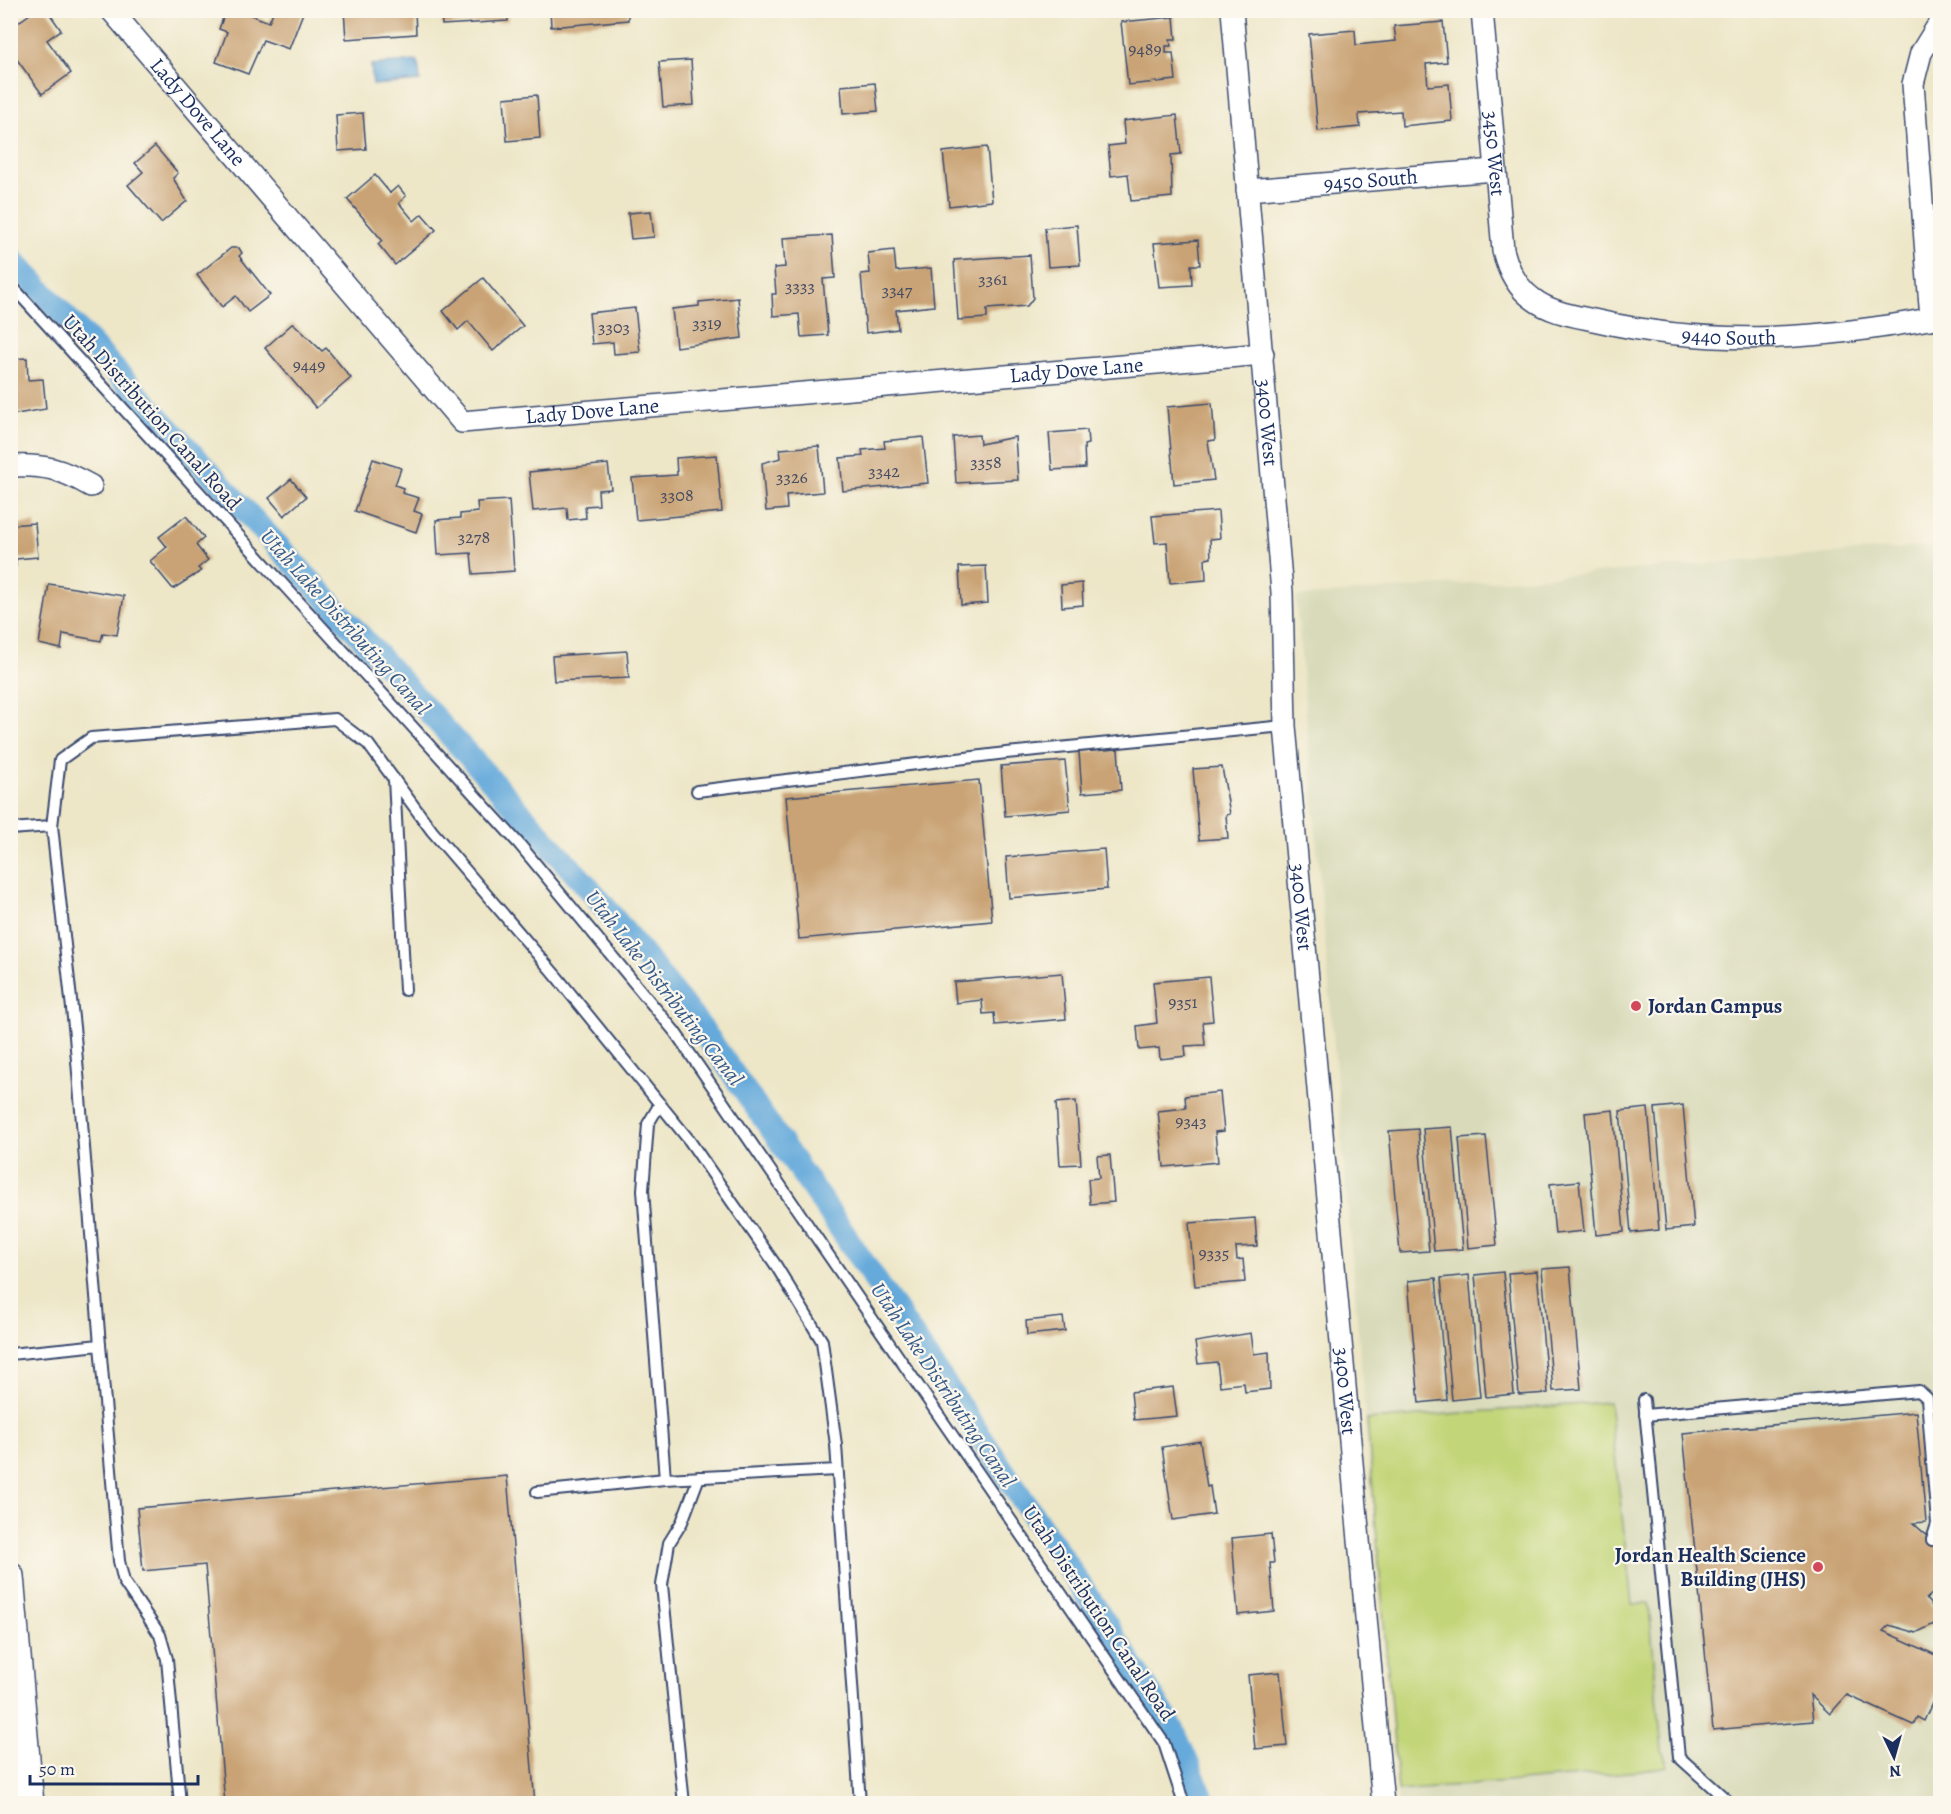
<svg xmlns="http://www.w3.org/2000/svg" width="1951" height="1814" viewBox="0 0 1951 1814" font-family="Alegreya,serif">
<rect width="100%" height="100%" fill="#fbf7ec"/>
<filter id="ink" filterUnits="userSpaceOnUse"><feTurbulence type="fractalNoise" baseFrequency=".0167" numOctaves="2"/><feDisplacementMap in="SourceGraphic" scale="12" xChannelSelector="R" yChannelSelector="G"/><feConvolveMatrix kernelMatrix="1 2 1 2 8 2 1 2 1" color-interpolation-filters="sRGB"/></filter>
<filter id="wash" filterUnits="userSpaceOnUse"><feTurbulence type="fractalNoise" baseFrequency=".008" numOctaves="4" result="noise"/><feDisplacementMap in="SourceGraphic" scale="24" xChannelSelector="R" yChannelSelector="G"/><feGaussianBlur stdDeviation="1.35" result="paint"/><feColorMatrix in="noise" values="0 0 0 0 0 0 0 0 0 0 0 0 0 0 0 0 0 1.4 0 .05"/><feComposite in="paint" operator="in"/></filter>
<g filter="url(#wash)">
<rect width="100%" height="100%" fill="#ede6c7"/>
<!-- built -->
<path fill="#d9daba" d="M1940,545V1803H1398L1296,597Z"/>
<!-- green -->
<path fill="#c2d578" stroke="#6e826b" stroke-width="1.5" d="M1609,1402L1632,1604H1649L1662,1751L1668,1766L1641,1771L1398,1791L1367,1420Z"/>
<!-- water -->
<path fill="#66aadb" stroke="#406c9c" stroke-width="1.5" d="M418,61L420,81L373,85L371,65Z"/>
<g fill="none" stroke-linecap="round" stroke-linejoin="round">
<!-- canal -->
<path stroke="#66aadb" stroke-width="24" d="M10,257L322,594L595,895L704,1032L836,1222L1098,1612L1172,1728L1205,1804"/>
</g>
<g id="blocks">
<!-- building -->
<g fill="#c9a374">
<path d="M36,10H47L61,30L47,40L71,73L42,94L10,50V28Z"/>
<path d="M226,10H237L269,22L274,10H295L303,13L289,49L263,40L248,74L216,62L227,32L219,29Z"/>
<path d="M344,10H415L416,34L346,39Z"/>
<path d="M441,10H507L508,21L442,25Z"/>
<path d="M550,10H628V20L551,27Z"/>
<path d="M811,10H839V13L811,16Z"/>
<path d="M1174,17L1176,39H1170L1171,46H1166V53H1173L1176,80L1128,85L1121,22Z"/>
<path d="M1443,22L1447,62L1426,64L1428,86L1449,84L1452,121L1402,126L1401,111L1359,114L1360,127L1318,131L1309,34L1355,30L1356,45L1396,41L1394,26Z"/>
<path d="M691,60L694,105L663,107L659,62Z"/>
<path d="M875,83L878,111L843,114L841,86Z"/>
<path d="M537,95L540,138L507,141L504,98Z"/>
<path d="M363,113L366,149L338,151L336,115Z"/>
<path d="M1177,115L1181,154L1171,155L1172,197L1131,201L1128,174L1111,176L1108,146L1125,144L1123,121Z"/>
<path d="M155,146L178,173L173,178L187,201L161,223L128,185L143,172L135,163Z"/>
<path d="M987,147L992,201L949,206L943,152Z"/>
<path d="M375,175L390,193L398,186L406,196L399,203L414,221L422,214L436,230L395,265L378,244L382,240L347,199Z"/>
<path d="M651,211L654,237L631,239L628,213Z"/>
<path d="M1077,225L1080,265L1048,267L1045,228Z"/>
<path d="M832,235L835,278L823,279L828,335L801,337L799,314L773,316L772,294H776L774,268L785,267L783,238Z"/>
<path d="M1198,240L1200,265H1191L1192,285L1159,287L1154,243Z"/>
<path d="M231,248H239L242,253L239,256L270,295L248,312L236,296L222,307L197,275Z"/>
<path d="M894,250L896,271L931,268L934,306L896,310L898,329L866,333L861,274L870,273L868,253Z"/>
<path d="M1030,255L1033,298L1027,306L987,309V318L958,320L954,260Z"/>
<path d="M483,278L523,326L493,351L468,321L458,330L443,311Z"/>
<path d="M738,298L742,338L676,347L672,309L699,306V302Z"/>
<path d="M635,308L640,352L614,354L613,342L592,344L589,313Z"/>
<path d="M293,323L322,351L326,348L351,378L316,408L265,348Z"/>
<path d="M27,358L28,380L43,379L46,409L10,415V359Z"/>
<path d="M1212,403L1215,440L1208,441L1214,480L1174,484L1167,407Z"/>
<path d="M1087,430L1088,444L1084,445L1085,468L1052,470L1049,433Z"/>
<path d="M979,435L980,444L1015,437L1018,480L956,483L953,437Z"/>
<path d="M923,437L928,483L843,491L840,458L863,456L862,450L885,448L884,441Z"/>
<path d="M819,446L823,492L786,495L787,509L766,511L762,463L781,458L780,449Z"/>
<path d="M717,455L722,512L636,520L632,478L677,475L676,458Z"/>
<path d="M373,459L401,468L395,485L403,488L402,493L419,498L414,511L422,514L416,532L355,511Z"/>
<path d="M608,464L611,489L598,490L599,505L585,506L586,518L568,520L567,508L533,511L529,472Z"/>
<path d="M291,479L306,497L284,516L269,498Z"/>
<path d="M509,500L514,571L473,574L471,553L438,555L436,520L460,518V514L478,512L477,502Z"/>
<path d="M1218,511L1220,538L1210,539L1211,558L1205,559L1206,580L1170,583L1167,542L1155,543L1152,516Z"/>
<path d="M186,516L204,538L196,545L208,560L198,568L201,571L173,589L150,561L167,547L159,537Z"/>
<path d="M35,523L38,557L16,559V566L10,567V525Z"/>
<path d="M986,566L988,603L961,605L959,567Z"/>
<path d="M1082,583L1083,605L1062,607L1061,585Z"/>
<path d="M49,584L124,596L117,635L103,633L101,641L63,634L61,649L39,644Z"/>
<path d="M627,651L629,678L554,681L552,656Z"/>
<path d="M1118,749L1121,790L1082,793L1079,752Z"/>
<path d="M1065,761L1070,810L1005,816L1001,766Z"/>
<path d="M1222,767L1230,814L1226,815L1228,838L1199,840L1193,769Z"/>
<path d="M979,780L992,921L799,939L786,797Z"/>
<path d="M1104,849L1107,889L1009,898L1006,857Z"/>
<path d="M1062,973L1066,1019L995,1025L994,1013L983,1014L982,1000L956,1003L954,982Z"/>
<path d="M1209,977L1213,1021L1203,1022L1205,1045L1185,1046L1186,1056L1160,1059L1159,1048L1139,1050L1137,1026L1157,1023L1153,982Z"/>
<path d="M1220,1092L1224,1131L1215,1132L1218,1162L1164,1167L1158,1111L1186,1108L1185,1096Z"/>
<path d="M1076,1101L1081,1164L1060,1165L1056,1103Z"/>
<path d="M1683,1105L1694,1227L1666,1230L1655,1108Z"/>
<path d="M1648,1108L1659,1230L1631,1233L1620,1111Z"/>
<path d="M1613,1110L1624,1232L1596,1235L1585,1113Z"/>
<path d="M1452,1127L1463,1249L1434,1251L1423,1129Z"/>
<path d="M1418,1129L1429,1251L1400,1253L1389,1131Z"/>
<path d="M1486,1136L1497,1245L1468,1248L1459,1138Z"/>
<path d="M1110,1155L1114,1202L1090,1204L1088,1179L1099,1178L1097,1156Z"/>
<path d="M1579,1181L1584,1231L1555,1234L1550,1184Z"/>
<path d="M1255,1218L1257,1246L1236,1247L1237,1260L1243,1259L1245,1282L1195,1286L1189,1223Z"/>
<path d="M1570,1267L1581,1389L1553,1391L1542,1269Z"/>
<path d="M1537,1271L1548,1393L1519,1395L1508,1273Z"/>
<path d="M1503,1272L1514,1394L1486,1397L1475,1275Z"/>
<path d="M1469,1275L1480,1397L1452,1400L1441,1278Z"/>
<path d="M1436,1278L1447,1400L1419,1403L1408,1281Z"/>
<path d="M1063,1317L1065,1331L1027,1335L1026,1321Z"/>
<path d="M1251,1333L1254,1354L1269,1352L1270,1389L1245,1392L1244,1383L1220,1386L1217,1362L1198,1364L1195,1342Z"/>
<path d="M1173,1387L1177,1416L1134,1420L1131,1392Z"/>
<path d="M1916,1412L1926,1522L1913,1523L1940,1547V1587L1926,1599L1940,1615V1621L1916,1633L1889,1625L1883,1631L1940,1657V1685L1924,1721L1917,1717L1913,1725L1847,1695L1830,1714L1810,1695L1813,1721L1713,1730L1683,1433Z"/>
<path d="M1200,1441L1207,1487L1210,1486L1214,1514L1173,1520L1162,1447Z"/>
<path d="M507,1476L535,1804H225L205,1565L143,1571L137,1508Z"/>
<path d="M1271,1534L1274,1563H1270L1274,1611L1238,1615L1232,1538Z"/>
<path d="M1280,1672L1287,1746L1255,1749L1248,1675Z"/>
</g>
</g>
</g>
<g filter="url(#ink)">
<use href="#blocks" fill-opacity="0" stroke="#3a4a6e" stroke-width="1.5"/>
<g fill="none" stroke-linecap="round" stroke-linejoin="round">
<!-- service casing -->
<g stroke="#3a4a6e" stroke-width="14">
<g id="service">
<path d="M10,284L520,845L675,1032L1164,1743L1184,1804"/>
<path d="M394,779L405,990"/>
<path d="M697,791L1006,753L1285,726"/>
<path d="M10,829L52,826"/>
<path d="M660,1104L648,1124L643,1190L665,1479"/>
<path d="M100,1345L75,1036L52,826L60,760L91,738L335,719L368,744L432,831L557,977L689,1140L775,1264L822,1341L836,1445L860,1804"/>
<path d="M10,1354L100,1345L119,1561L124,1582L160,1635L167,1659L180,1804"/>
<path d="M1644,1400L1679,1757L1731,1804"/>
<path d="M1645,1415L1919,1391L1927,1398L1937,1524L1932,1540"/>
<path d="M537,1492L665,1479L837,1470"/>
<path d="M684,1804L662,1585L669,1543L682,1522L699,1477"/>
</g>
</g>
<!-- minor casing -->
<g stroke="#3a4a6e" stroke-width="24">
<g id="minor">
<path id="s1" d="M111,10L462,422L1263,354"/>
<path id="s2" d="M1232,10L1282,592L1285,726L1383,1804"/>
<path id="s3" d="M1482,10L1503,250C1508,270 1516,287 1533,299C1551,313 1576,316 1598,321C1715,348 1823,339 1940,317"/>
<path id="s4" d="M1247,190L1495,170"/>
<path d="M1931,319L1913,84L1921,53L1940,22"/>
<path d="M10,466C44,464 61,469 91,486"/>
</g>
</g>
<!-- tertiary casing -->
<g stroke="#3a4a6e" stroke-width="30">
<path id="tertiary" d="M10,1576L30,1804"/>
</g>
<!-- service -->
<use href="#service" stroke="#fff" stroke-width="10"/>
<!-- minor -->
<use href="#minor" stroke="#fff" stroke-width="21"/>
<!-- tertiary -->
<use href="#tertiary" stroke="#fff" stroke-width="27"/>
</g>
</g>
<!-- markers -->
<g fill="#d1495b" stroke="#fbf7ec" stroke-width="2">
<circle cx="1636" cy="1006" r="6"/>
<circle cx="1818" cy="1567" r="6"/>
</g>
<g text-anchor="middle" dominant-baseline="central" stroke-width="4.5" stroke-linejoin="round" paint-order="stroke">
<!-- number labels -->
<g font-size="18" fill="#464c64">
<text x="1145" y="49">9489</text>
<text x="993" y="279">3361</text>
<text x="800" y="286">3333</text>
<text x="897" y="290">3347</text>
<text x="707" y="323">3319</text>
<text x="614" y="327">3303</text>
<text x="309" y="365">9449</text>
<text x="986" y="462">3358</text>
<text x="884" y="471">3342</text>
<text x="792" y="477">3326</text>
<text x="677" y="495">3308</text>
<text x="474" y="537">3278</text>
<text x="1183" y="1002">9351</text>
<text x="1191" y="1121">9343</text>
<text x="1214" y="1253">9335</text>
</g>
<!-- street labels -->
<g font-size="21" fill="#1b2f5e" stroke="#fbf7ec">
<text stroke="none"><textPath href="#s1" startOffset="134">Lady Dove Lane</textPath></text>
<text stroke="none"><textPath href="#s3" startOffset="144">3450 West</textPath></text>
<text stroke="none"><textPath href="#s4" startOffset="124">9450 South</textPath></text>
<text stroke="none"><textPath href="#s3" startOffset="501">9440 South</textPath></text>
<text stroke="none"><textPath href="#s1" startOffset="1158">Lady Dove Lane</textPath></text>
<text stroke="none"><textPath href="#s1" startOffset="672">Lady Dove Lane</textPath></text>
<text transform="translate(152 412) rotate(48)">Utah Distribution Canal Road</text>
<text stroke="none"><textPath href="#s2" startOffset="414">3400 West</textPath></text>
<text stroke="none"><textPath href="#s2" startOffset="900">3400 West</textPath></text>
<text stroke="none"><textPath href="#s2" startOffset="1386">3400 West</textPath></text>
<text transform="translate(1099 1613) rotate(56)">Utah Distribution Canal Road</text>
</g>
<!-- poi labels -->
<g font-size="21" font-weight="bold" fill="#1b2f5e" stroke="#fbf7ec" text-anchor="start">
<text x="1648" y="1006">Jordan Campus</text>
<text x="1806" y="1555" text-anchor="end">Jordan Health Science<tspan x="1806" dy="24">Building (JHS)</tspan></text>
</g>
<!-- water labels -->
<g font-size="22" font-style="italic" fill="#355a8a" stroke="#fbf7ec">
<text transform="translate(345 622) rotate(48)">Utah Lake Distributing Canal</text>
<text transform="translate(664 988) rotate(52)">Utah Lake Distributing Canal</text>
<text transform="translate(943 1385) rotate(56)">Utah Lake Distributing Canal</text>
</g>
</g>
<!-- margin -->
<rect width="1951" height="1814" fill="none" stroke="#fbf7ec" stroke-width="36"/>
<!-- north arrow -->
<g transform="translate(1894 1757) rotate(175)" stroke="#fbf7ec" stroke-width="4.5" paint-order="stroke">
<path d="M0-4.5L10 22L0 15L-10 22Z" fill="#1b2f5e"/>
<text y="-9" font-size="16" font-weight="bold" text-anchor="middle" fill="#1b2f5e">N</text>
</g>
<!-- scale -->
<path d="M30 1775v9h168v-9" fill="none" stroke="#1b2f5e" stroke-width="3"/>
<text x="39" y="1775" font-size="18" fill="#1b2f5e" stroke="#fbf7ec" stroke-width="4.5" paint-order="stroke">50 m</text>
</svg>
